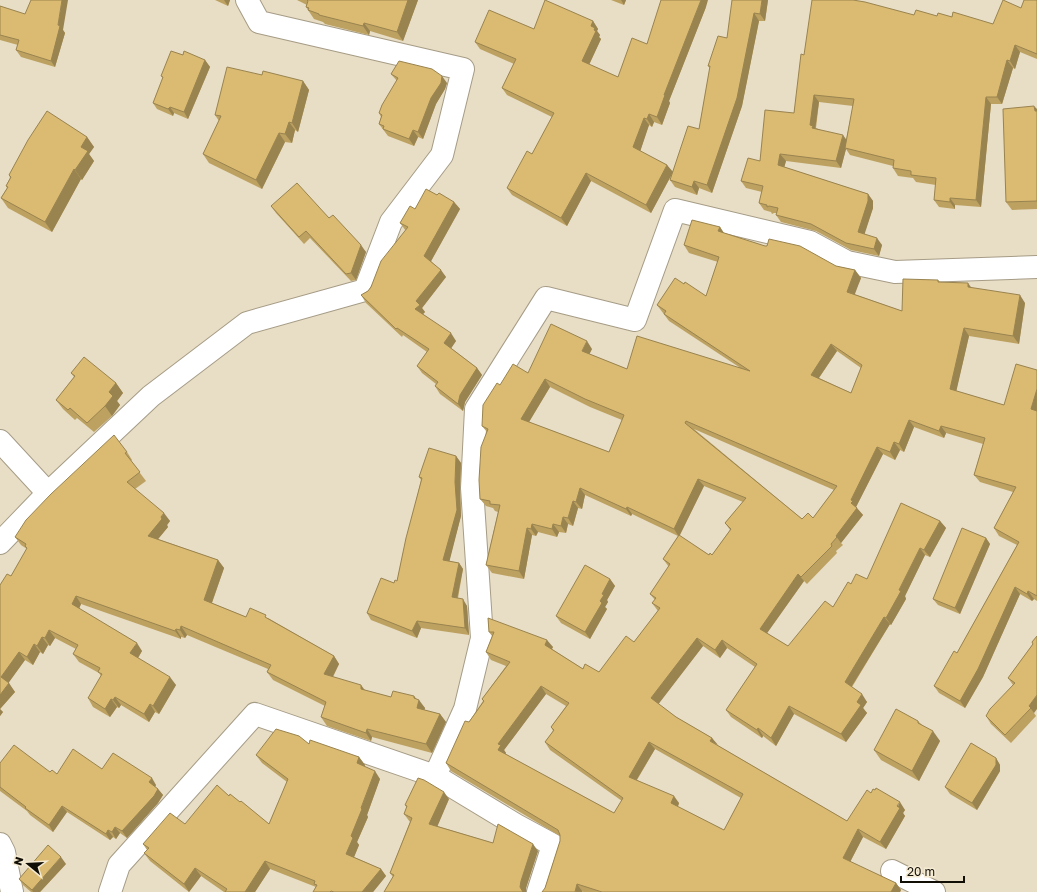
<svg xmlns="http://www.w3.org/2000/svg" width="1037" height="892" viewBox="0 0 1037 892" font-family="'Golos Text',sans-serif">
<rect width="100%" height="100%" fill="#e8ddc5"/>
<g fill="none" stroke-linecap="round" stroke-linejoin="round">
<!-- minor casing -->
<g stroke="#a69c86" stroke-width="24">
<g id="minor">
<path d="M0,441L48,493L0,543"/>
<path d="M48,493L151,396L247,323L365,290L391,222L442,155L463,69L259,22L247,0"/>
<path d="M435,776L516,825L553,845L538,892"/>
<path d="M0,844L4,852L12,892"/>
<path d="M892,871L934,892"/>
<path d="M110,892L119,865L255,714L435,776L465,709L482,638L472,488L476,409L546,298L635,320L675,210L810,242L847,262L895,272L1037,267"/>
</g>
</g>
<!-- minor -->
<use href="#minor" stroke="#fff" stroke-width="22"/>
</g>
<!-- wall -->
<g fill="#bca161" fill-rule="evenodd">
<path d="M215,0H230L228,6Z"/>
<path d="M297,0H418L403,41L370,31L369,35L325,24L323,22L314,19L306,7L307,5Z"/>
<path d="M611,0H626L624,5Z"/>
<path d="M768,0L765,21H759L742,106L712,193L699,188L697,195L675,187L670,180L672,174L651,213L591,181L567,226L512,195L507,188L532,154L552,117L507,95L502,88L514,64L480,49L475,42L534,29L593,21L598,29L597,31L600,35L599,37L601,39L589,65L618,77L647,44L706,7L669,101L670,103L662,125L654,122L652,127L649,125L640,151L667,165L672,172L699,129L710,68L708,66L727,38Z"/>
<path d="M1037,0V59L1020,52L1015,69L1013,68L1002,104H991L981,207L955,205V209L939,207L934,200L936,185L916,182L913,178L898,176L893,168V166L850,155L846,149L841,168L786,161L784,167L868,194L873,201V208L864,234L882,245L879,256L851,250L816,231L781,222L776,215L777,213H774L772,214L771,212L764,210L759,203L762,192L746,188L741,181L760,161L794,113L804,55L914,15L937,16L952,17L993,24L1021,8ZM819,102L853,106L846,140L816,128Z"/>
<path d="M0,6L63,30L65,33L55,67L21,57L16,50L18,45L0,40Z"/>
<path d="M183,55L205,60L210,67L188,119L174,113L173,116L157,109L153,103L163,78L161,76Z"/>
<path d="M391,74L447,83L445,89L436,104L423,139L418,137L414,146L388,136L379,124L381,117L379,113L397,81Z"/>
<path d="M262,75L303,81L309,90L298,132L295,130L292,143L285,142L262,189L209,163L203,154L219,121L215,115Z"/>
<path d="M1037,109V209L1012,210L1006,202Z"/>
<path d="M87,137L94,147L89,154L94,161L82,180L81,179L52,232L8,208L1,198L7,188L6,186L10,178L9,175Z"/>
<path d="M437,195L454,202L460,209L431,261L446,277L422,308L425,312L423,314L456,341L451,348L477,368L482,375L465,402L463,411L440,394L435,386L436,384L422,373L417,366L427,352L403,335L402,337L366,303L361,295L368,291L406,231L400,223L415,209Z"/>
<path d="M271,206L329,218L366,252L356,280L351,281L310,238L304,244L276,213Z"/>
<path d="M720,227L724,233L765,246L836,266L855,270L861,278L854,294L902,311L938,280L940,282L971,288L1025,303L1019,344L969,336L956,391L1004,405L1037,370V601L1034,599L1032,601L1020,594L983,677L965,708L939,693L934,686L957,653L1017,545L999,536L994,528L1013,492L980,482L974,475L983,444L946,433L944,438L914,427L904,452L900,450L895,460L883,454L856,507L863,515L841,543L843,545L836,551L837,553L807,584L804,581L767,633L788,646L833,607L851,584L867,579L940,521L946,528L930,557L925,555L905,596L906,599L891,625L890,624L852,687L867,702L863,708L867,713L846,742L794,714L776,746L763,736L762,738L731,717L726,710L755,667L727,648L720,658L703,646L658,704L676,717L712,738L717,745L847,821L871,793L905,810L903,813L905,816L886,849L863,837L850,862L896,883L901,890L900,892H584L545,888L560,841V836L451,771L446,763L469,722L483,701L482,699L506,666L491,660L486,652L492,636L489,632L488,618L553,647L552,649L583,669L599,672L634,642L658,611L652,603L655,600L650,594L669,567L663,559L678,536L632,514L631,516L585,495L582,509L578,508L573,526L568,524L566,533L559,532L557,537L538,532L536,536L532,535L524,579L492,573L486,565L498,512L495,511L493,508L486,506L480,499L487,432L482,426L500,385L592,349L589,354L627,369L739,367L669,321L657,305L684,284L706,296L718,262L689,253L684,245ZM837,351L861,368L851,393L819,378ZM550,387L590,407L622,420L609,452L529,422ZM694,429L834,490L813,518L802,519ZM704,486L743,502L725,523L730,530L712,555H709L679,536ZM546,694L566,706L551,727L553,731L545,742L550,750L622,801L614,813L505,754L506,753L504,750ZM655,749L741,798L724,830L678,807L679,803L637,780Z"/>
<path d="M71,373L116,383L123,393L117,401L120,405L112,416L94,432L77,418L75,420L63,409L56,400L74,377Z"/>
<path d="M127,452L132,460L131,461L146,481L135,489L170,521L167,525L168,527L158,539L218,560L224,568L212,603L246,617L268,618L334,656L339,664L333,677L365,690L391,697L416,699L425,708L424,710L440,714L446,722L432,753L372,737L371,741L327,726L321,717L325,706L273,680L267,672L268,669L187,635L185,638L181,637V639L81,604L79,609L142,651L138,658L176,685L159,714L155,712L149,722L121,705L119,708L117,707L110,717L93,707L88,698L101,676L99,673L79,662L73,654L76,649L55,638L50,646L48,645L43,654L40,652L33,665L25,660L8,683L15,692L0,709L3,712L0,716V585L11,576L27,549L21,545L15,537Z"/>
<path d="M456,456L461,463L460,489L461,516L449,561L459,563L463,569L458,598L467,606L469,635L421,628L417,638L371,620L367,613L394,583L397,581L421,480L419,477Z"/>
<path d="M986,538L990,544L960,614L938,605L933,599Z"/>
<path d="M610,579L615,586L607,600L608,602L605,607L607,609L590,639L561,623L556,616Z"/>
<path d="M1037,636L1034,713L1036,716L1011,743L991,724L986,716L1013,685L1008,678L1033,644L1032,642Z"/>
<path d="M918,721L921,724L940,741L919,781L881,760L874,750Z"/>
<path d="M309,744L359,757L365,765L364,766L380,779L367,815L368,817L357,842L359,845L354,857L381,869L386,876L373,892H313L316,887L270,869L255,892H224L201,876L189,892L150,861L144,853L147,850L143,844L185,824L229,796L240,802L269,824L287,782L262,763L256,755Z"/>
<path d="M996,758L1000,765V771L977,810L950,794L945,787Z"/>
<path d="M0,763L57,774L102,769L156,785L155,787L158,789L163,795L158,803L127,838L120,833L116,839L113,837L110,840L67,812L53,832L30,815L27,811L0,791Z"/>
<path d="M449,799L437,826L493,843L538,851L526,888V892H384L393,877L390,873L410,822L404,814L407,808L405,805Z"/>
<path d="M66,864L40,892H31L23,885L19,879Z"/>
</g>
<!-- shaded-wall -->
<g fill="#99834f">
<path d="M62,0H68L63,30L65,33L55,67L51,61L58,25Z"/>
<path d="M224,0H230L228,6Z"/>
<path d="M408,0H418L403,41L397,32Z"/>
<path d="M621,0H626L624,5Z"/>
<path d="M701,0H708L706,7L669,101L670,103L662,125L657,117L664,95Z"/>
<path d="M762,0H768L765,21L760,14Z"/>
<path d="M754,13L759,21L742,106L712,193L707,185Z"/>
<path d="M593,21L598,29L597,31L600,35L599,37L601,39L587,69L582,61L591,26Z"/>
<path d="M364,23L370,31L369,35L363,26Z"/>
<path d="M1015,45L1020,52L1015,69L1010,61Z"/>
<path d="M205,60L210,67L188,119L184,112Z"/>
<path d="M1007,60L1013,68L1002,104L997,97Z"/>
<path d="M442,76L447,83L445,89L436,104L423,139L418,132L431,98Z"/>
<path d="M303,81L309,90L298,132L292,123Z"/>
<path d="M814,95L819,102L815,130L810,125Z"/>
<path d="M986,97L991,104L981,207L976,200Z"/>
<path d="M1034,106L1037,109V114L1035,111Z"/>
<path d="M170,107L174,113L173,116L168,109Z"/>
<path d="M649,114L654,122L652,127L647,119Z"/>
<path d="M644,118L649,125L639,155L633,147Z"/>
<path d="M289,122L295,130L292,143L285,134Z"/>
<path d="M413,130L418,137L414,146L409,139Z"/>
<path d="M279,133L285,142L262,189L256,180Z"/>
<path d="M843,135L848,142L845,148L846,149L841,168L836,161Z"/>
<path d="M87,137L94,147L89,154L94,161L82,180L75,170L81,147Z"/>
<path d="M780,154L786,161L783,172L778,165Z"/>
<path d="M667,165L673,172L651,213L646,205Z"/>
<path d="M74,169L81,179L52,232L45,222Z"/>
<path d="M586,173L591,181L567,226L561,218Z"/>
<path d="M694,181L699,188L697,195L692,187Z"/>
<path d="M868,194L873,201V208L863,239L858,232Z"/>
<path d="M950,198L955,205V209L950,202Z"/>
<path d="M454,202L460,209L430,263L424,256Z"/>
<path d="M720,227L725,235L718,231Z"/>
<path d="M877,238L882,245L879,256L874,249Z"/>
<path d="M361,245L366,252L356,280L351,273Z"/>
<path d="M441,270L446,277L422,308L425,312L420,317L415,309L416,301Z"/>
<path d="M855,270L861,278L853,299L847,292Z"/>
<path d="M968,283L973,290L968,287Z"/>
<path d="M1020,295L1025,303L1019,344L1013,336Z"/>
<path d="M964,328L969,336L955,397L950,389Z"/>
<path d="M451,333L456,341L450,350L444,343Z"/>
<path d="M587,341L592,349L587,359L582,351Z"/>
<path d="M831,344L837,351L816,382L811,375Z"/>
<path d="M477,368L482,375L465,402L463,411L458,404L460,395Z"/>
<path d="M545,379L550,387L526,427L521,419Z"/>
<path d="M116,383L123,393L117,401L120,405L112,416L105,406L109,392Z"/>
<path d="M1037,389V415L1031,409Z"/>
<path d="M909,420L914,427L904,452L899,444Z"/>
<path d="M941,426L946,433L944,438L939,431Z"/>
<path d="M894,442L900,450L895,460L890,452Z"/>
<path d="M877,447L883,454L856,507L863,515L841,543L836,536L851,503V500Z"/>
<path d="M456,456L461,463L460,489L461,516L448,567L443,560L455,482Z"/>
<path d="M698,479L704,486L679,537L674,529Z"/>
<path d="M580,488L585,495L582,509L576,502Z"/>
<path d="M573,501L578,508L573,526L568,518Z"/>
<path d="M627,507L632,514L631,516L626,509Z"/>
<path d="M164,513L170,521L167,525L168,527L154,544L148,536Z"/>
<path d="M563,517L568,524L566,533L561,526Z"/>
<path d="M940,521L946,528L930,557L924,550Z"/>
<path d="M532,524L538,532L536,536L531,529Z"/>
<path d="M553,524L559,532L557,537L552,529Z"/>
<path d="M527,528L532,535L524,579L519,571Z"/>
<path d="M986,538L990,544L960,614L955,608Z"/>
<path d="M920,548L925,555L905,596L906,599L891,625L886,618L899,590Z"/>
<path d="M218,560L224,568L210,608L204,600Z"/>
<path d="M459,563L463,569L456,604L452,597Z"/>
<path d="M798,574L804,581L765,636L760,629Z"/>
<path d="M610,579L615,586L607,600L608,602L605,607L607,609L590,639L585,632L600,601L602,594Z"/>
<path d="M1015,587L1020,594L983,677L965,708L960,701Z"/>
<path d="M1028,591L1034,599L1032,601L1027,594Z"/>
<path d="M76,596L81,604L77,613L72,604Z"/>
<path d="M463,599L467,606L469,635L465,628Z"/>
<path d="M884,617L890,624L850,689L845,682Z"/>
<path d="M417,621L421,628L417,638L412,631Z"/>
<path d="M181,626L187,635L185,638L180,630Z"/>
<path d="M176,629L181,637V639L175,631Z"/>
<path d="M49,630L55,638L50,646L45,638Z"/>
<path d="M42,637L48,645L43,654L37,646Z"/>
<path d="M697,638L703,646L657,706L651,698Z"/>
<path d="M547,640L553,647L550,652L545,645Z"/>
<path d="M722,640L727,648L720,658L715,650Z"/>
<path d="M137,643L142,651L136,661L130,653Z"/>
<path d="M34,644L40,652L33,665L27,657Z"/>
<path d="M19,652L25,660L7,685L1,677Z"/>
<path d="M334,656L339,664L330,682L324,674Z"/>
<path d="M170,677L176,685L159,714L153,706Z"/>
<path d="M9,683L15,692L0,709L3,712L0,716V695Z"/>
<path d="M361,685L367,693L361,689Z"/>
<path d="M541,686L546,694L504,750L506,753L503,758L498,750V744Z"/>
<path d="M862,694L867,702L863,708L867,713L846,742L841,734L857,702Z"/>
<path d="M1037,695V709L1034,713L1029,706Z"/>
<path d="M414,696L419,702V700L425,708L423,716L417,708L414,698Z"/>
<path d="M115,697L121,705L119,708L113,700Z"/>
<path d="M111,699L117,707L110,717L105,709Z"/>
<path d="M150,704L155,712L149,722L144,714Z"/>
<path d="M789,706L794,714L776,746L771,738Z"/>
<path d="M440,714L446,722L432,753L426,744Z"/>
<path d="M758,728L763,736L762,738L757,730Z"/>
<path d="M367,729L372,737L371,741L366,733Z"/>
<path d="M933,731L940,741L919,781L912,771Z"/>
<path d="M712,738L718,745L710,741Z"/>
<path d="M649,742L655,749L634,784L629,777Z"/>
<path d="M359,757L365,765L363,771L357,763Z"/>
<path d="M996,758L1000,765V771L977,810L972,803Z"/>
<path d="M375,771L380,779L367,815L368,817L357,842L359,845L352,862L346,854L351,836Z"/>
<path d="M152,778L156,785L154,789L149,782Z"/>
<path d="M158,789L163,795L158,803L127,838L122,831Z"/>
<path d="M444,792L449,799L435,832L429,824Z"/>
<path d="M674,796L679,803L676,811L671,803Z"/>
<path d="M900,802L905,810L903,813L905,816L886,849L880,842Z"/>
<path d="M62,806L67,812L53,832L49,825Z"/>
<path d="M115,827L120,833L116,839L112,832Z"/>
<path d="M858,829L863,837L848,866L843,858Z"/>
<path d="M108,830L113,837L110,840L106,834Z"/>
<path d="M533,844L538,851L526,888V892H523L520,887L521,881Z"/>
<path d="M61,857L66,864L40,892H33L32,890Z"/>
<path d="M265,861L270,869L255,892H245Z"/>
<path d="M195,868L201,876L189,892L184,884Z"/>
<path d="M381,869L386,876L373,892H362Z"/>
<path d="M896,883L901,890L900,892H891Z"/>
<path d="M577,884L582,891V892H575Z"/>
</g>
<!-- building -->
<g fill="#dbbb71" stroke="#99834f" fill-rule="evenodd">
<path d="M31,0H62L58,25L60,26L51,61L16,50L19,40L0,35V6L25,14Z"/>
<path d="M307,0H408L397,32L364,23L363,26L319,15V14L308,10L309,8L306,7L308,1Z"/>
<path d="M545,0L593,21L591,26L595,28L594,30L596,31L582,61L618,77L632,38L647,44L661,0H701L664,95H665L657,117L649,114L647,119L644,118L633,147L667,165L646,205L586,173L561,218L507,188L527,151L532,154L554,113L502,88L516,59L475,42L489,10L534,29Z"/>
<path d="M732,0H762L760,14L754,13L737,98L707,185L694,181L692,187L670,180L688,126L699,129L710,66H708L718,36L727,38Z"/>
<path d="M812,0H853L865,2L914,15L916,10L937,16L938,13L952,17L953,12L993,24L1003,0L1021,8L1024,0H1037V54L1015,45L1010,61L1007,60L997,97H986L976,200L950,198V202L934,200L936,178L911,175V171L893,168L894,160L845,148L854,99L814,95L810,125L813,126L812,128L843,135L836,161L780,154L778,165L868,194V201L858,232L877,238L874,249L846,243L811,224L776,215L778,208L769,206L767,207V205L759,203L763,186L741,181L748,158L760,161L765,110L794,113L801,54L804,55Z"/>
<path d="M171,51L183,55L184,51L205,60L184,112L170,107L168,109L153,103L163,77L161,76Z"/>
<path d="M399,61L432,69L442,76L441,83L431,98L418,132L413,130L409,139L383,129L384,126L379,124L382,115L379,113L382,105L398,78L391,74Z"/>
<path d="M227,67L262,75L263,71L303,81L292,123L289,122L285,134L279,133L256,180L203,154L221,116L215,115Z"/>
<path d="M1034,106L1035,111H1037V201L1006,202L1003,109Z"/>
<path d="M47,111L87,137L81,147L88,151L75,170L74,169L45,222L1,198L8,187L6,186L11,177L9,175L28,140Z"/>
<path d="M297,183L329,218L333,215L361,245L351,273L346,274L306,231L299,237L271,206Z"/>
<path d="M426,189L437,195L439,193L454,202L424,256L441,270L416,301L420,305L415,309L451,333L444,343L477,368L460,395L458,404L435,386L438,382L417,366L429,349L397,328L396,329L361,295L368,291L371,287L381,261L408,227L400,223L410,206L415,209Z"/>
<path d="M692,220L720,227L718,231L765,246H767L769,239L800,246L836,266L855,270L847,292L902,311L903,279L938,280V282L968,283V287L1020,295L1013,336L964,328L950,389L1004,405L1016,364L1037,370V389L1031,409L1037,411V596L1028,591L1027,594L1015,587L978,669L960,701L934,686L954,651L957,653L1019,542L994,528L1016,487L974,475L985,438L941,426L939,431L909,420L899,444L894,442L890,452L877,447L851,500L853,501L851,503L857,508L836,536L837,537L831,544L832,546L801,577L798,574L760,629L788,646L825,601L833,607L848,582L851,584L856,574L867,579L901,503L940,521L924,550L920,548L899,590L901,591L886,618L884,617L845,682L862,694L857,702L861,705L841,734L789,706L771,738L758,728L757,730L726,710L757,664L722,640L715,650L697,638L651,698L676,717L712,738L710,741L847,821L867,790L871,793L873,789L875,790L876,788L900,802L897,806L900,808L880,842L858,829L843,858L896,883L891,892H602L577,884L575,892H542L545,888L560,841V835L558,830L446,763L465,721L469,722L484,701L482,699L510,662L486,652L494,632H489L488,618L547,640L545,645L583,669L585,664L599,672L626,636L634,642L660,608L652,603L656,598L650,594L670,564L663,559L679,535L709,555L710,553L712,555L731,529L725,523L746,498L698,479L674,529L627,507L626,509L580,488L576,502L573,501L568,518L563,517L561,526L553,524L552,529L532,524L531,529L527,528L519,571L486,565L500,505L490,504V501L480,499L479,480L481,447L488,429L482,426L483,405L497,383L500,385L513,364L528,373L551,324L587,341L582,351L627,369L637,336L750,371L664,314L666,311L657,305L675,278L684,284L685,282L706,296L719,257L684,245ZM831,344L862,365L851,393L811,375ZM545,379L585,399L624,415L609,452L521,419ZM686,421L837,486L813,518L808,513L802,519L685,423ZM541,686L569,703L551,727L554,730L545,742L623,798L614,813L498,750L501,745L498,744ZM649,742L743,794L724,830L671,803L674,796L629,777Z"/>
<path d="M84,357L116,383L109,392L113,396L105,406L87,423L70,408L68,410L56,400L75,376L71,373Z"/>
<path d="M114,435L127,452L125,453L140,472L127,482L164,513L161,517L162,519L148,536L218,560L204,600L246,617L250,608L266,615L265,617L334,656L324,674L361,685V689L391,697L393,691L414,696V698L419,700L417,708L440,714L426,744L367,729L366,733L321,717L326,702L267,672L271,665L181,626L180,630L176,629L175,631L76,596L72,604L137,643L130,653L170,677L153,706L150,704L144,714L115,697L113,700L111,699L105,709L88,698L102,674L98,672L100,668L73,654L78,645L49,630L45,638L42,637L37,646L34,644L27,657L19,652L1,677L9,683L0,695V585L7,574L11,576L27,548L25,546L26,544L15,537L26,520L51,494Z"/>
<path d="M429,448L456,456L455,482L457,510L443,560L459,563L452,597L463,599L465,628L417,621L412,631L367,613L381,578L394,583L395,580L397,581L406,538L422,478L419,477Z"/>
<path d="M962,528L986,538L955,608L933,599Z"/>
<path d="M585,565L610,579L602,594L604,595L600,601L602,603L585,632L556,616Z"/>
<path d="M1037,636V695L1029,706L1031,708L1005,735L986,716L990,709L1015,683L1008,678L1033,644L1032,642Z"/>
<path d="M896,709L918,721V723L933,731L912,771L874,750Z"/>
<path d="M276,729L299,736L309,744L310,740L359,757L357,763L375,771L361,808L362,809L351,836L353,838L346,854L381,869L362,892H334L331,891L330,892H313L317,885L314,884L315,881L265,861L245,892H225L227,889L195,868L184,884L144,853L149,848L143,844L170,813L185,824L217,785L229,796L230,794L240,802L241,801L269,824L288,779L256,755Z"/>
<path d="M971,743L996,758V765L972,803L945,787Z"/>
<path d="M14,745L50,772L52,770L57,774L73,749L102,769L113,753L152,778L149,782L158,789L154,796L122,831L115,827L112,832L108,830L106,834L62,806L49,825L25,808L26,807L0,787V763Z"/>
<path d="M418,778L424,780L444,792L429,824L493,843L498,824L533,844L521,881L520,887L523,892H384L394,875L390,873L412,818L404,814L407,806L405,805Z"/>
<path d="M48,845L61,857L32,890L19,879Z"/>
</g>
<!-- north arrow -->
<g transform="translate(28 864) rotate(288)" stroke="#f5ead2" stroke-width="3" paint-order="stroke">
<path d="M0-3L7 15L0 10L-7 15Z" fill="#110e06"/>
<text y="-6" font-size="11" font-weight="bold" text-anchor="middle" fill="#110e06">N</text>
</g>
<!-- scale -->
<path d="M901 876v6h63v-6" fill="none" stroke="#110e06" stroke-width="2"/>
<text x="907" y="876" font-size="12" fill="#110e06" stroke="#f5ead2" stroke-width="3" paint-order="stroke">20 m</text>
</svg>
